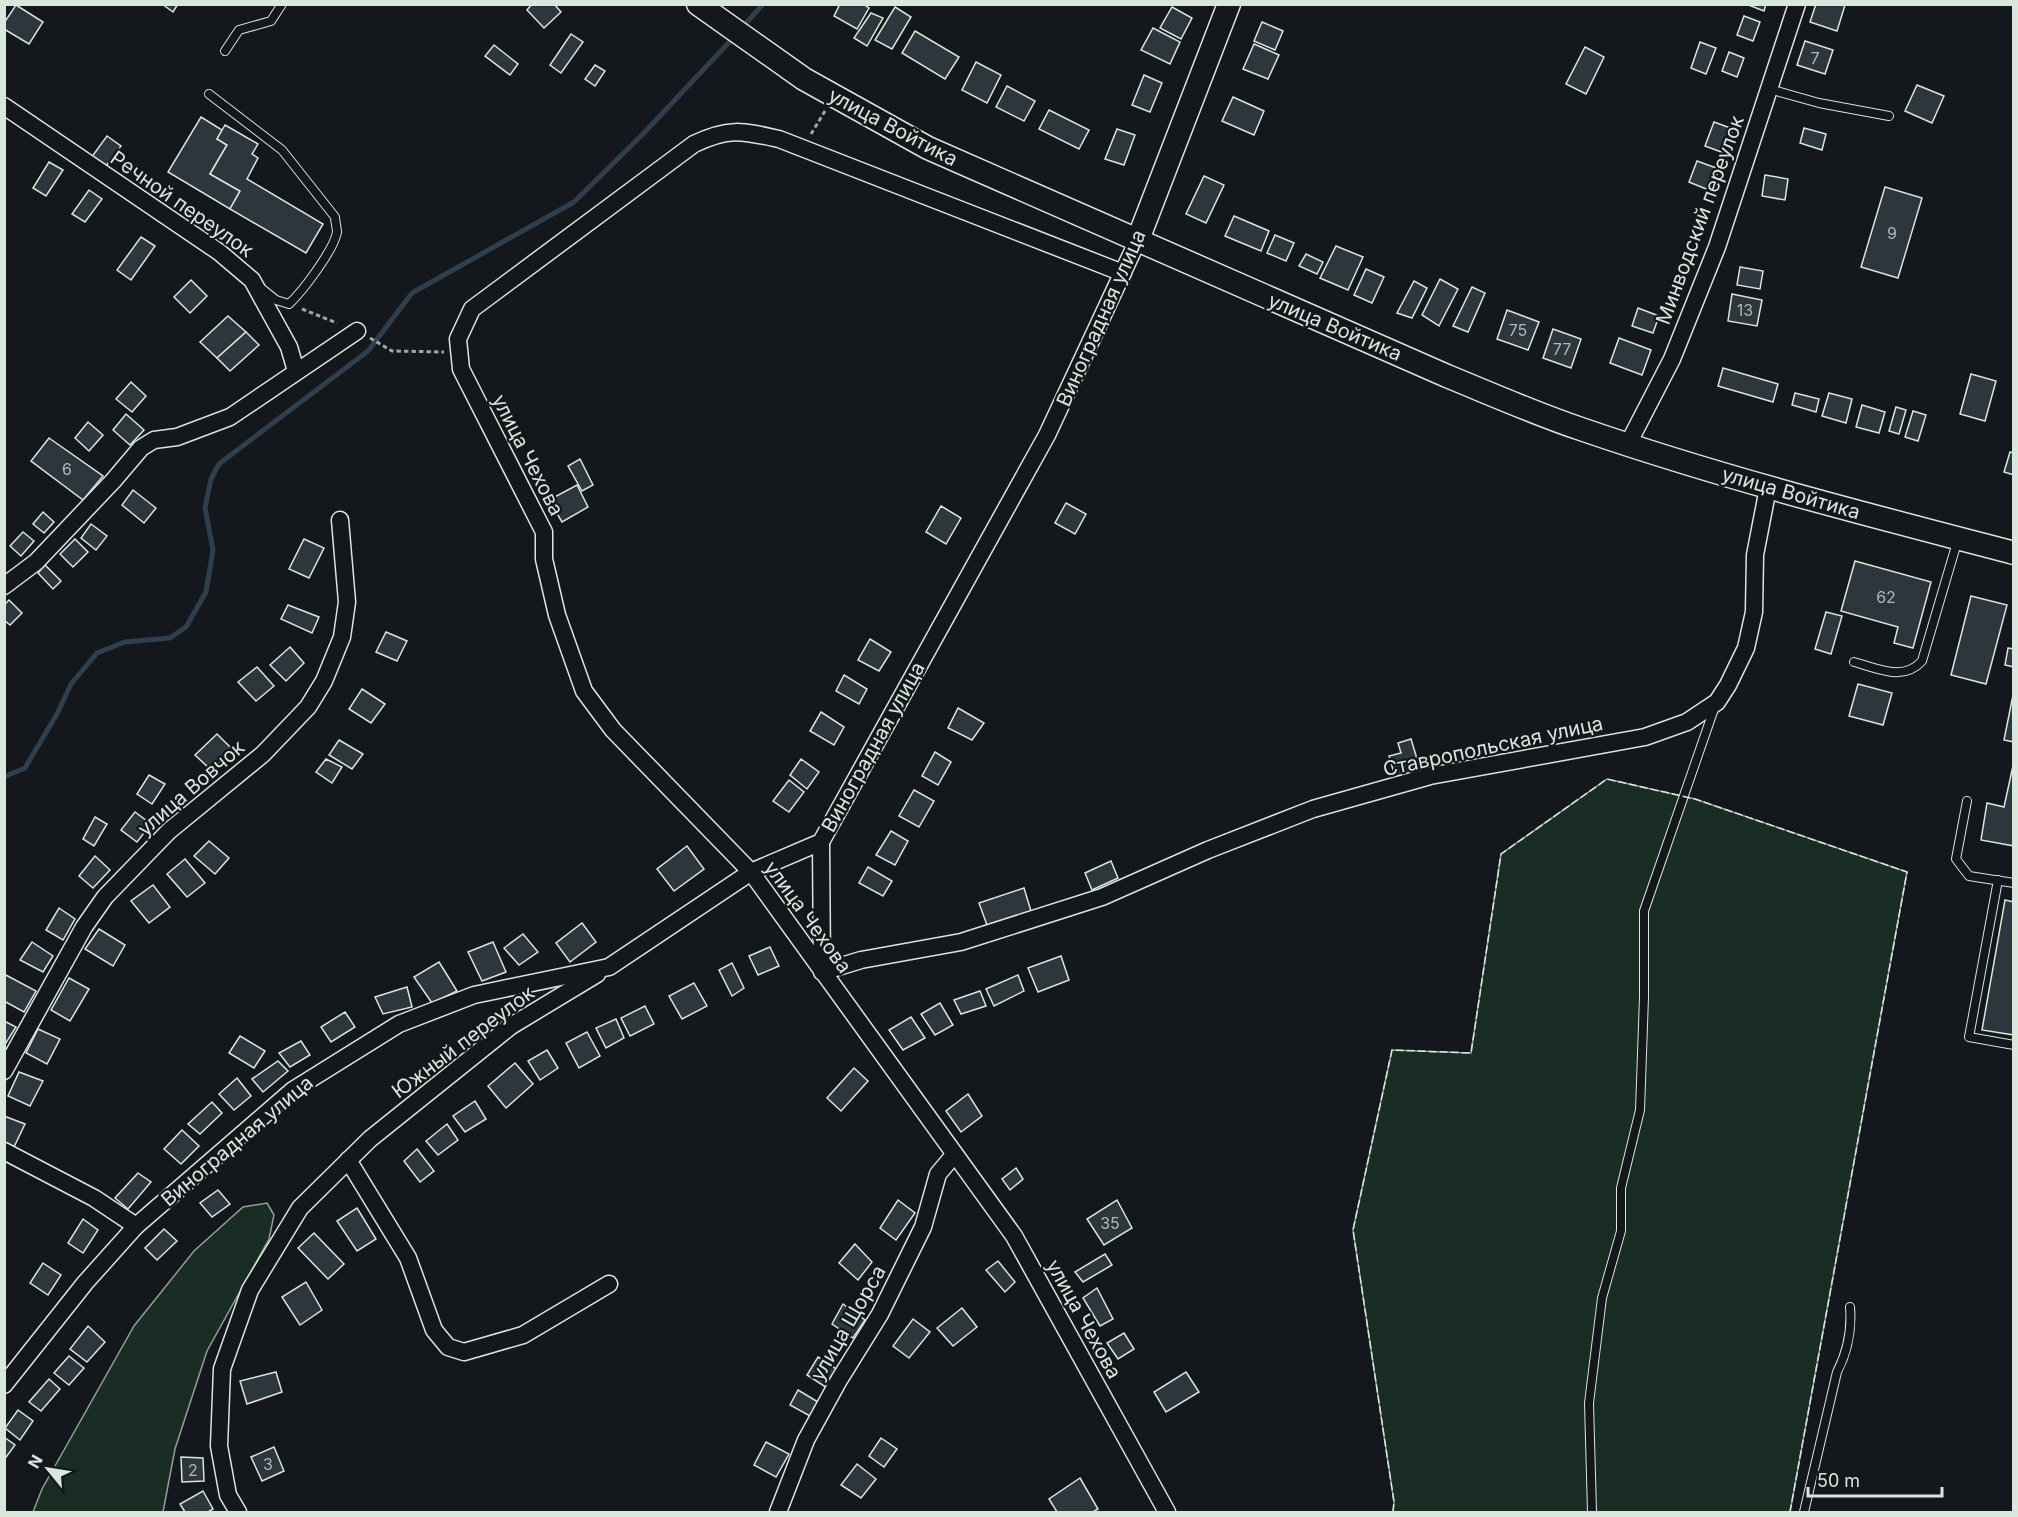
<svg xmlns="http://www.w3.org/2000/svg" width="2018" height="1517" viewBox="0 0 2018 1517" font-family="Inter,sans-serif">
<rect width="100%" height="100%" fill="#14181c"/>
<!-- green -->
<g fill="#1a2d24" stroke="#939e99" stroke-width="1.5">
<path d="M1607,779L1695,799L1907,872L1790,1512H1393L1394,1502L1353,1230L1392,1050L1471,1053L1501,854Z"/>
<path d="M267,1203L274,1215L269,1239L207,1351L175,1449L163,1512H33L42,1489L134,1326L194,1251L243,1207Z"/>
</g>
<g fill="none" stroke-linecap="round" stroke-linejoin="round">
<!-- stream -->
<g stroke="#2f3f4d" stroke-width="5">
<path d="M741,29L763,4"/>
<path d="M4,777L25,768L57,714L71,684L97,653L125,642L170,638L186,627L206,592L213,550L205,508L211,479L219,464L368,351L412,293L574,202L642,135L735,36"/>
</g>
</g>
<!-- building -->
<g fill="#2c363c" stroke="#d8e6dc" stroke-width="1.5">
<path d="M162,4H178L173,12Z"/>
<path d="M532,4H554L561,12L544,28L527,10Z"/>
<path d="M840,4H863L869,8L857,29L834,16Z"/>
<path d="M1746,4H1766L1764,11Z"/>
<path d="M1816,4L1845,5L1837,31L1810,22Z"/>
<path d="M16,5L43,22L29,44L4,29V23Z"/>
<path d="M895,7L911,17L892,49L875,40Z"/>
<path d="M1172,7L1192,18L1181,39L1160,28Z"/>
<path d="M871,13L883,18L867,46L854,38Z"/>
<path d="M1744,16L1760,22L1753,41L1737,35Z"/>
<path d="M1262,22L1283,31L1275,50L1254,41Z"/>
<path d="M1153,28L1180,42L1170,64L1141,50Z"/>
<path d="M915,31L959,57L945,79L902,53Z"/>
<path d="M571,34L583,42L561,73L550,65Z"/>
<path d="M1805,41L1833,50L1825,74L1797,65Z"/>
<path d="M1700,42L1716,48L1706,74L1691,68Z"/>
<path d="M1254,44L1279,55L1268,79L1243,69Z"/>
<path d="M494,45L518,64L510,75L485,56Z"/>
<path d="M1585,47L1604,57L1586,94L1566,84Z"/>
<path d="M1729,52L1744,58L1737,77L1722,71Z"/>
<path d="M976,62L1001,75L987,103L962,90Z"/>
<path d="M595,65L605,71L595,86L585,79Z"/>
<path d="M1144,75L1162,83L1150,112L1132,105Z"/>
<path d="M1917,85L1944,96L1932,123L1905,111Z"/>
<path d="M1007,86L1035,101L1024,121L996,107Z"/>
<path d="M1233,97L1264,111L1254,135L1222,121Z"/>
<path d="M1049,110L1089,130L1079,149L1039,129Z"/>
<path d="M201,117L222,130L217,139L227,145L210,174L240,191L230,209L168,172Z"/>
<path d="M1714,122L1733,129L1724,153L1705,146Z"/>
<path d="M225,125L258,144L252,154L258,158L247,179L323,224L306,253L230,209L240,191L210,174L227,145L217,139Z"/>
<path d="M1804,128L1826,134L1822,150L1800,143Z"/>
<path d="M1117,129L1135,135L1124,165L1105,159Z"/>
<path d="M107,136L121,146L106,166L91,158Z"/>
<path d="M1697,161L1719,169L1711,191L1689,182Z"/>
<path d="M49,162L63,170L46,196L33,188Z"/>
<path d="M1765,175L1788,179L1785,200L1762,196Z"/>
<path d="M1204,176L1224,185L1206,223L1186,214Z"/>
<path d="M1885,187L1922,198L1898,278L1861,267Z"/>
<path d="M89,190L102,199L85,222L72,214Z"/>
<path d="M1234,216L1269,231L1261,251L1225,236Z"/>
<path d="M1275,235L1294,243L1286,261L1267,253Z"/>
<path d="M141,237L155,246L131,280L117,270Z"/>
<path d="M1336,246L1363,257L1348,290L1320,278Z"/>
<path d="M1306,254L1323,262L1317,274L1299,266Z"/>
<path d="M1740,267L1763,271L1760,289L1737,285Z"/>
<path d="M1366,269L1384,277L1372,303L1354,295Z"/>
<path d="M1440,279L1458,289L1439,326L1422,315Z"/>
<path d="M191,280L207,296L190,313L174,297Z"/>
<path d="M1414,281L1427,288L1412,318L1397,313Z"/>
<path d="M1472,287L1485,293L1468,332L1453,326Z"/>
<path d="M1732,294L1762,300L1757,326L1728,321Z"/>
<path d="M1638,308L1659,316L1653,333L1632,326Z"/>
<path d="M1507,310L1539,322L1528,350L1497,339Z"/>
<path d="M228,316L246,332L217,358L200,342Z"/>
<path d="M1553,329L1581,339L1571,368L1543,358Z"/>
<path d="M246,332L259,345L230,371L217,358Z"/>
<path d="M1619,338L1651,350L1642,375L1610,363Z"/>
<path d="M1723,368L1778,384L1773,402L1718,386Z"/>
<path d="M1971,374L1996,381L1985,421L1960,414Z"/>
<path d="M131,382L146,396L132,412L116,399Z"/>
<path d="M1795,393L1819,399L1816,412L1792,405Z"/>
<path d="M1829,393L1852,399L1846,423L1822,416Z"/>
<path d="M1862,405L1885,412L1879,433L1856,427Z"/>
<path d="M1896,407L1906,410L1899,434L1889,431Z"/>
<path d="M1913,411L1926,415L1918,441L1905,437Z"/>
<path d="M126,414L144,430L130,445L113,430Z"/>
<path d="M88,422L103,435L89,451L75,438Z"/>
<path d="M49,438L103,476L83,500L31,461Z"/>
<path d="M2010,452L2014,453V475L2004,472Z"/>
<path d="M580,459L593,485L582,491L568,466Z"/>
<path d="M577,485L588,507L562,522L549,500Z"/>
<path d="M133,490L156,508L144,523L122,505Z"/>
<path d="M1066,503L1086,514L1075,534L1055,523Z"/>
<path d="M941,506L961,518L946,544L926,532Z"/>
<path d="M43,512L54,522L44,533L33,524Z"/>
<path d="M91,524L107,536L96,550L81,538Z"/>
<path d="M23,532L34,541L21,556L10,546Z"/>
<path d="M75,539L88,552L73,567L60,554Z"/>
<path d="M304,539L324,548L309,578L289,569Z"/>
<path d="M1855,561L1931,582L1913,648L1894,643L1898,627L1841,611Z"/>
<path d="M45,565L61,581L53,589L38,573Z"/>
<path d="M1971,596L2007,605L1986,684L1951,675Z"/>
<path d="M9,600L22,613L10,625L4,620V605Z"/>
<path d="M288,605L319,617L312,633L281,619Z"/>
<path d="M1826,612L1842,616L1831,654L1815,649Z"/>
<path d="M386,632L407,641L397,661L376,652Z"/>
<path d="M870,639L891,652L879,671L858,660Z"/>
<path d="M290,647L304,663L286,681L270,665Z"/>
<path d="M2008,648L2014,649V667L2005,665Z"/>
<path d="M257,667L274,686L256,701L238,682Z"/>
<path d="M844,675L867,689L859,704L836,691Z"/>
<path d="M1858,684L1892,693L1883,725L1849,716Z"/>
<path d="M362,689L385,704L371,723L349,709Z"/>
<path d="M2013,695H2014V742L2004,740Z"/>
<path d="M958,708L984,723L972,740L948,728Z"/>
<path d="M821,712L844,727L834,745L810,731Z"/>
<path d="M217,734L233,750L211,770L195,755Z"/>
<path d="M1411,739L1421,772L1396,780L1389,756L1401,753L1398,743Z"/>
<path d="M339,740L363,754L352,769L329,755Z"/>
<path d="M935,752L951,762L938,785L922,776Z"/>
<path d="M326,759L342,767L332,783L316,772Z"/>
<path d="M801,759L819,772L807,789L790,775Z"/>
<path d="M2014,761V846L1981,840L1987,803L2004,807Z"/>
<path d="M149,775L165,784L152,804L137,794Z"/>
<path d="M789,780L804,792L789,812L773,801Z"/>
<path d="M914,790L934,801L919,827L899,816Z"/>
<path d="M135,812L151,824L137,842L121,830Z"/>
<path d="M95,817L107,824L94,846L83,839Z"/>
<path d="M891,831L908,841L895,865L876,855Z"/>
<path d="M209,841L229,858L215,874L194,856Z"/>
<path d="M687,846L704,869L674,891L657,869Z"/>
<path d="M95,856L110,870L93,888L79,876Z"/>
<path d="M185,859L205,883L187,897L167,874Z"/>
<path d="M1111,861L1118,878L1092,890L1085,873Z"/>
<path d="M868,867L892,881L883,896L859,883Z"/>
<path d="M153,885L170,907L149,923L131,901Z"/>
<path d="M1024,888L1031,911L987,925L979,903Z"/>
<path d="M2005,900L2014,902V1035L1982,1030Z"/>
<path d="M59,908L75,919L63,940L46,930Z"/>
<path d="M582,923L596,942L570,962L556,943Z"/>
<path d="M99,929L125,945L113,966L85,949Z"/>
<path d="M523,934L538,952L519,965L504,948Z"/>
<path d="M32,942L53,956L43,972L20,960Z"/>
<path d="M493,942L506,972L482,981L468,952Z"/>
<path d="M770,947L779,966L758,975L749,956Z"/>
<path d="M1061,956L1069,980L1038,992L1028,968Z"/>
<path d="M439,962L457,991L432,1003L414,977Z"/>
<path d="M732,963L744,988L732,996L719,970Z"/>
<path d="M4,974L36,991L24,1012L4,1001Z"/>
<path d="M1018,975L1024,991L994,1006L986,989Z"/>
<path d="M69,978L89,989L70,1021L51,1010Z"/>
<path d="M694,983L707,1006L682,1019L669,996Z"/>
<path d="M407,987L412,1007L383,1014L375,997Z"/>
<path d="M980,991L986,1006L961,1014L954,1000Z"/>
<path d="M940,1003L953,1025L935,1035L921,1014Z"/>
<path d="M645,1006L654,1024L630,1036L621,1018Z"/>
<path d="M345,1012L355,1027L331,1042L321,1027Z"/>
<path d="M911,1017L925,1038L903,1050L889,1030Z"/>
<path d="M616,1019L624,1038L606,1048L596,1028Z"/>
<path d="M4,1021L16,1027L4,1046Z"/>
<path d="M38,1029L60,1039L47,1064L26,1053Z"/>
<path d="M587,1032L600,1056L579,1068L566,1043Z"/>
<path d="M240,1036L265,1051L254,1068L229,1053Z"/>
<path d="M301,1041L310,1055L290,1067L279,1053Z"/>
<path d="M547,1050L558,1068L540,1080L528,1061Z"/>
<path d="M278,1061L288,1071L263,1092L252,1079Z"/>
<path d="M515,1063L533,1084L506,1108L488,1086Z"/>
<path d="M854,1068L868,1081L841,1111L827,1098Z"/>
<path d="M19,1072L43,1081L30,1106L8,1096Z"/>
<path d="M237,1078L251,1096L234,1110L219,1094Z"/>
<path d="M968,1094L982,1116L961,1132L946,1111Z"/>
<path d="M475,1101L486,1119L465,1132L453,1116Z"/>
<path d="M212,1102L222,1113L200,1134L188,1124Z"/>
<path d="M4,1116L25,1124L14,1147L4,1142Z"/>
<path d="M447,1124L458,1140L438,1155L426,1141Z"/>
<path d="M182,1130L199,1146L181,1164L164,1149Z"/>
<path d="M417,1149L434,1171L420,1182L404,1161Z"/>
<path d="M1016,1168L1023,1179L1010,1190L1002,1179Z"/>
<path d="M138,1173L151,1182L128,1209L115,1198Z"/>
<path d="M218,1190L230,1204L212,1217L200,1203Z"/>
<path d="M898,1200L915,1213L896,1240L880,1228Z"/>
<path d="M1117,1200L1132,1228L1104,1245L1087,1219Z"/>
<path d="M357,1208L376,1239L357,1251L337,1221Z"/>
<path d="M83,1219L98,1230L83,1253L68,1243Z"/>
<path d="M164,1229L177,1241L157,1260L145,1248Z"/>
<path d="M314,1233L344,1264L328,1279L298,1248Z"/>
<path d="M855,1244L872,1262L858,1280L839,1263Z"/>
<path d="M1105,1254L1112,1265L1083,1282L1075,1272Z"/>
<path d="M998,1261L1015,1282L1005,1292L986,1270Z"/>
<path d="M43,1263L61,1275L48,1295L30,1283Z"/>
<path d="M306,1282L322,1310L300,1325L282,1297Z"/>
<path d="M1097,1288L1113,1319L1100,1326L1083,1298Z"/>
<path d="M843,1304L865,1320L853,1338L832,1324Z"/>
<path d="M962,1308L977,1327L953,1346L937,1328Z"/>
<path d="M913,1319L930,1332L909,1358L893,1346Z"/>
<path d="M88,1326L105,1342L87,1362L70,1349Z"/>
<path d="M1124,1333L1134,1349L1118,1359L1107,1343Z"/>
<path d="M69,1356L84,1368L69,1385L54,1373Z"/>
<path d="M818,1357L838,1370L827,1388L807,1375Z"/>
<path d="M276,1372L282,1392L247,1404L240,1381Z"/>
<path d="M1186,1372L1199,1392L1166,1412L1154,1392Z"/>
<path d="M49,1379L60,1389L41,1411L29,1402Z"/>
<path d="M798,1390L818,1402L810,1416L790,1405Z"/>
<path d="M18,1410L33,1421L20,1440L5,1428Z"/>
<path d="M4,1437L15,1445L4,1460Z"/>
<path d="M881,1438L897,1449L884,1467L869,1456Z"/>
<path d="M766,1442L789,1454L776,1477L754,1465Z"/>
<path d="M274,1447L284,1471L262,1481L251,1457Z"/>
<path d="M181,1457L203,1458L204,1481L182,1482Z"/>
<path d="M857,1464L876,1479L861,1498L841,1485Z"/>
<path d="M1080,1478L1098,1509L1093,1512H1057L1049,1499Z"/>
<path d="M203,1491L213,1509L208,1512H185L180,1504Z"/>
</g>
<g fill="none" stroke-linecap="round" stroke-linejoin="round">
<!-- lane casing -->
<g stroke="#d8e6dc" stroke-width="10">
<g id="lane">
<path d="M225,51L239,30L271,21L282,4"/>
<path d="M1769,89L1819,103L1889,116"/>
<path d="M209,94L282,150L335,217C335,222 337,228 337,232C334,250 302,292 289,304L276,300L261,288"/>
<path d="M1854,662C1877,668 1903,682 1922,661L1958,539"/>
<path d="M1967,801L1956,859L1969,876L2014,883"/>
<path d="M1998,880L1969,1037L2014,1045"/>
<path d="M1592,1512L1589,1403L1602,1298L1621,1231V1188L1640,1110L1644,997V911L1715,706"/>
<path d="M1804,1512L1837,1372C1848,1351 1852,1331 1850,1307"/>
</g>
</g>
<!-- street casing -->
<g stroke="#d8e6dc" stroke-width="19">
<g id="street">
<path d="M4,106L219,252L252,280L289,347L296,371"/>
<path d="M1123,273L779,139C743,131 729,127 694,144L472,309L458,339L461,369L544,532V559L557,615L584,691L613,730L751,872L1014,1236L1167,1512"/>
<path d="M1628,444L1672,359L1717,247L1797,4"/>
<path d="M4,586L36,562L113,481L141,448L154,440L177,437L230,417L357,331"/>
<path d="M821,842L822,972L861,960L961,942L1102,897L1208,850L1313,809L1430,776L1645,737L1687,722L1717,702L1728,685L1746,648L1754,612L1755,555L1768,488"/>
<path d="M4,1071L84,927L105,897L169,831L263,754L308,707L324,681L342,637L347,602L340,520"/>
<path d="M4,1151L94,1198L136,1226"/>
<path d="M348,1160L408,1258L434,1330L448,1347L464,1352L523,1335L609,1284"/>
<path d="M4,1385L85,1283L136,1226L293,1090L399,1024L474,995L609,967L751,872L821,842L1047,435L1137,242"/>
<path d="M238,1512L228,1495L219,1446L222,1369L250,1290L300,1208L370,1139L511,1026L597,974"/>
<path d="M778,1512L806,1440L839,1380L880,1314L923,1227L938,1174L954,1155"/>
</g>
</g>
<!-- secondary casing -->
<g stroke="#d8e6dc" stroke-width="25">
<g id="secondary">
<path d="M698,4L804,79L928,148L1447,376C1491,394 1536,414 1581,429C1723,478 1869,515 2014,553"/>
<path d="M1137,242L1229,4"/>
</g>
</g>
<!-- path -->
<g stroke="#9da8a2" stroke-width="3" stroke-dasharray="4.5 3" stroke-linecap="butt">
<path d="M811,134L825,111"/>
<path d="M302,309L337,323"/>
<path d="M370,338L392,351L444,352"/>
</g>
<!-- lane -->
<use href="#lane" stroke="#14181c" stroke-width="8"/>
<!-- street -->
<use href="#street" stroke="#14181c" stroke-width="16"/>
<!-- secondary -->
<use href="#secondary" stroke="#14181c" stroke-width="22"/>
<!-- fence -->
<path stroke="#d8e6dc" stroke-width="1.5" stroke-dasharray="8 3" stroke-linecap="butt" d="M1393,1512L1394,1502L1353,1230L1392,1050L1471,1053L1501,854L1607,779L1695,799L1907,872L1790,1512"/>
</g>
<g text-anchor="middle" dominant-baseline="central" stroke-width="4.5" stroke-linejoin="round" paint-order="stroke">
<!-- number labels -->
<g font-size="16" fill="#adbab4">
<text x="1815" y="58">7</text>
<text x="1892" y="233">9</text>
<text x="1745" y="310">13</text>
<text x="1518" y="330">75</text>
<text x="1562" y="349">77</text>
<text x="67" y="469">6</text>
<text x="1886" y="597">62</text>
<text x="1110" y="1223">35</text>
<text x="268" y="1464">3</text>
<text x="193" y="1470">2</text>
</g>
<!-- street labels -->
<g font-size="20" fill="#d8e6dc" stroke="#14181c">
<text transform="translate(893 127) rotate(28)">улица Войтика</text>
<text transform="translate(182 204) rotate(35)">Речной переулок</text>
<text transform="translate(1700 220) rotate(-70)">Минводский переулок</text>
<text transform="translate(1101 318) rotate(-66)">Виноградная улица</text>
<text transform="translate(1335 327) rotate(23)">улица Войтика</text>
<text transform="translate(528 455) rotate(63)">улица Чехова</text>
<text transform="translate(1791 493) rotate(16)">улица Войтика</text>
<text transform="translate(1493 746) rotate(-12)">Ставропольская улица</text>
<text transform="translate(873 747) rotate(-61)">Виноградная улица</text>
<text transform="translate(191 788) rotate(-41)">улица Вовчок</text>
<text transform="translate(808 917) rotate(54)">улица Чехова</text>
<text transform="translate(463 1042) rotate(-37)">Южный переулок</text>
<text transform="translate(237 1141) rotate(-40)">Виноградная улица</text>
<text transform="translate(1084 1319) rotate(61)">улица Чехова</text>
<text transform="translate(848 1323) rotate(-60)">улица Щорса</text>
</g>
</g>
<!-- border -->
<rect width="2018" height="1517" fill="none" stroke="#d8e6dc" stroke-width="12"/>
<!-- north arrow -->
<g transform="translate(48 1469) rotate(300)" stroke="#14181c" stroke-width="4.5" paint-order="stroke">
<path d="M0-4.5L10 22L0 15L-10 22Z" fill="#d8e6dc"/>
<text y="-9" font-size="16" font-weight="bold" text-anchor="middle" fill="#d8e6dc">N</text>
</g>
<!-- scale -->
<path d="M1808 1487v9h134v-9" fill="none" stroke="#d8e6dc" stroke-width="3"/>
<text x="1817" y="1487" font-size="18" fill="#d8e6dc" stroke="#14181c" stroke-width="4.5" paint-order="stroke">50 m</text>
</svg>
